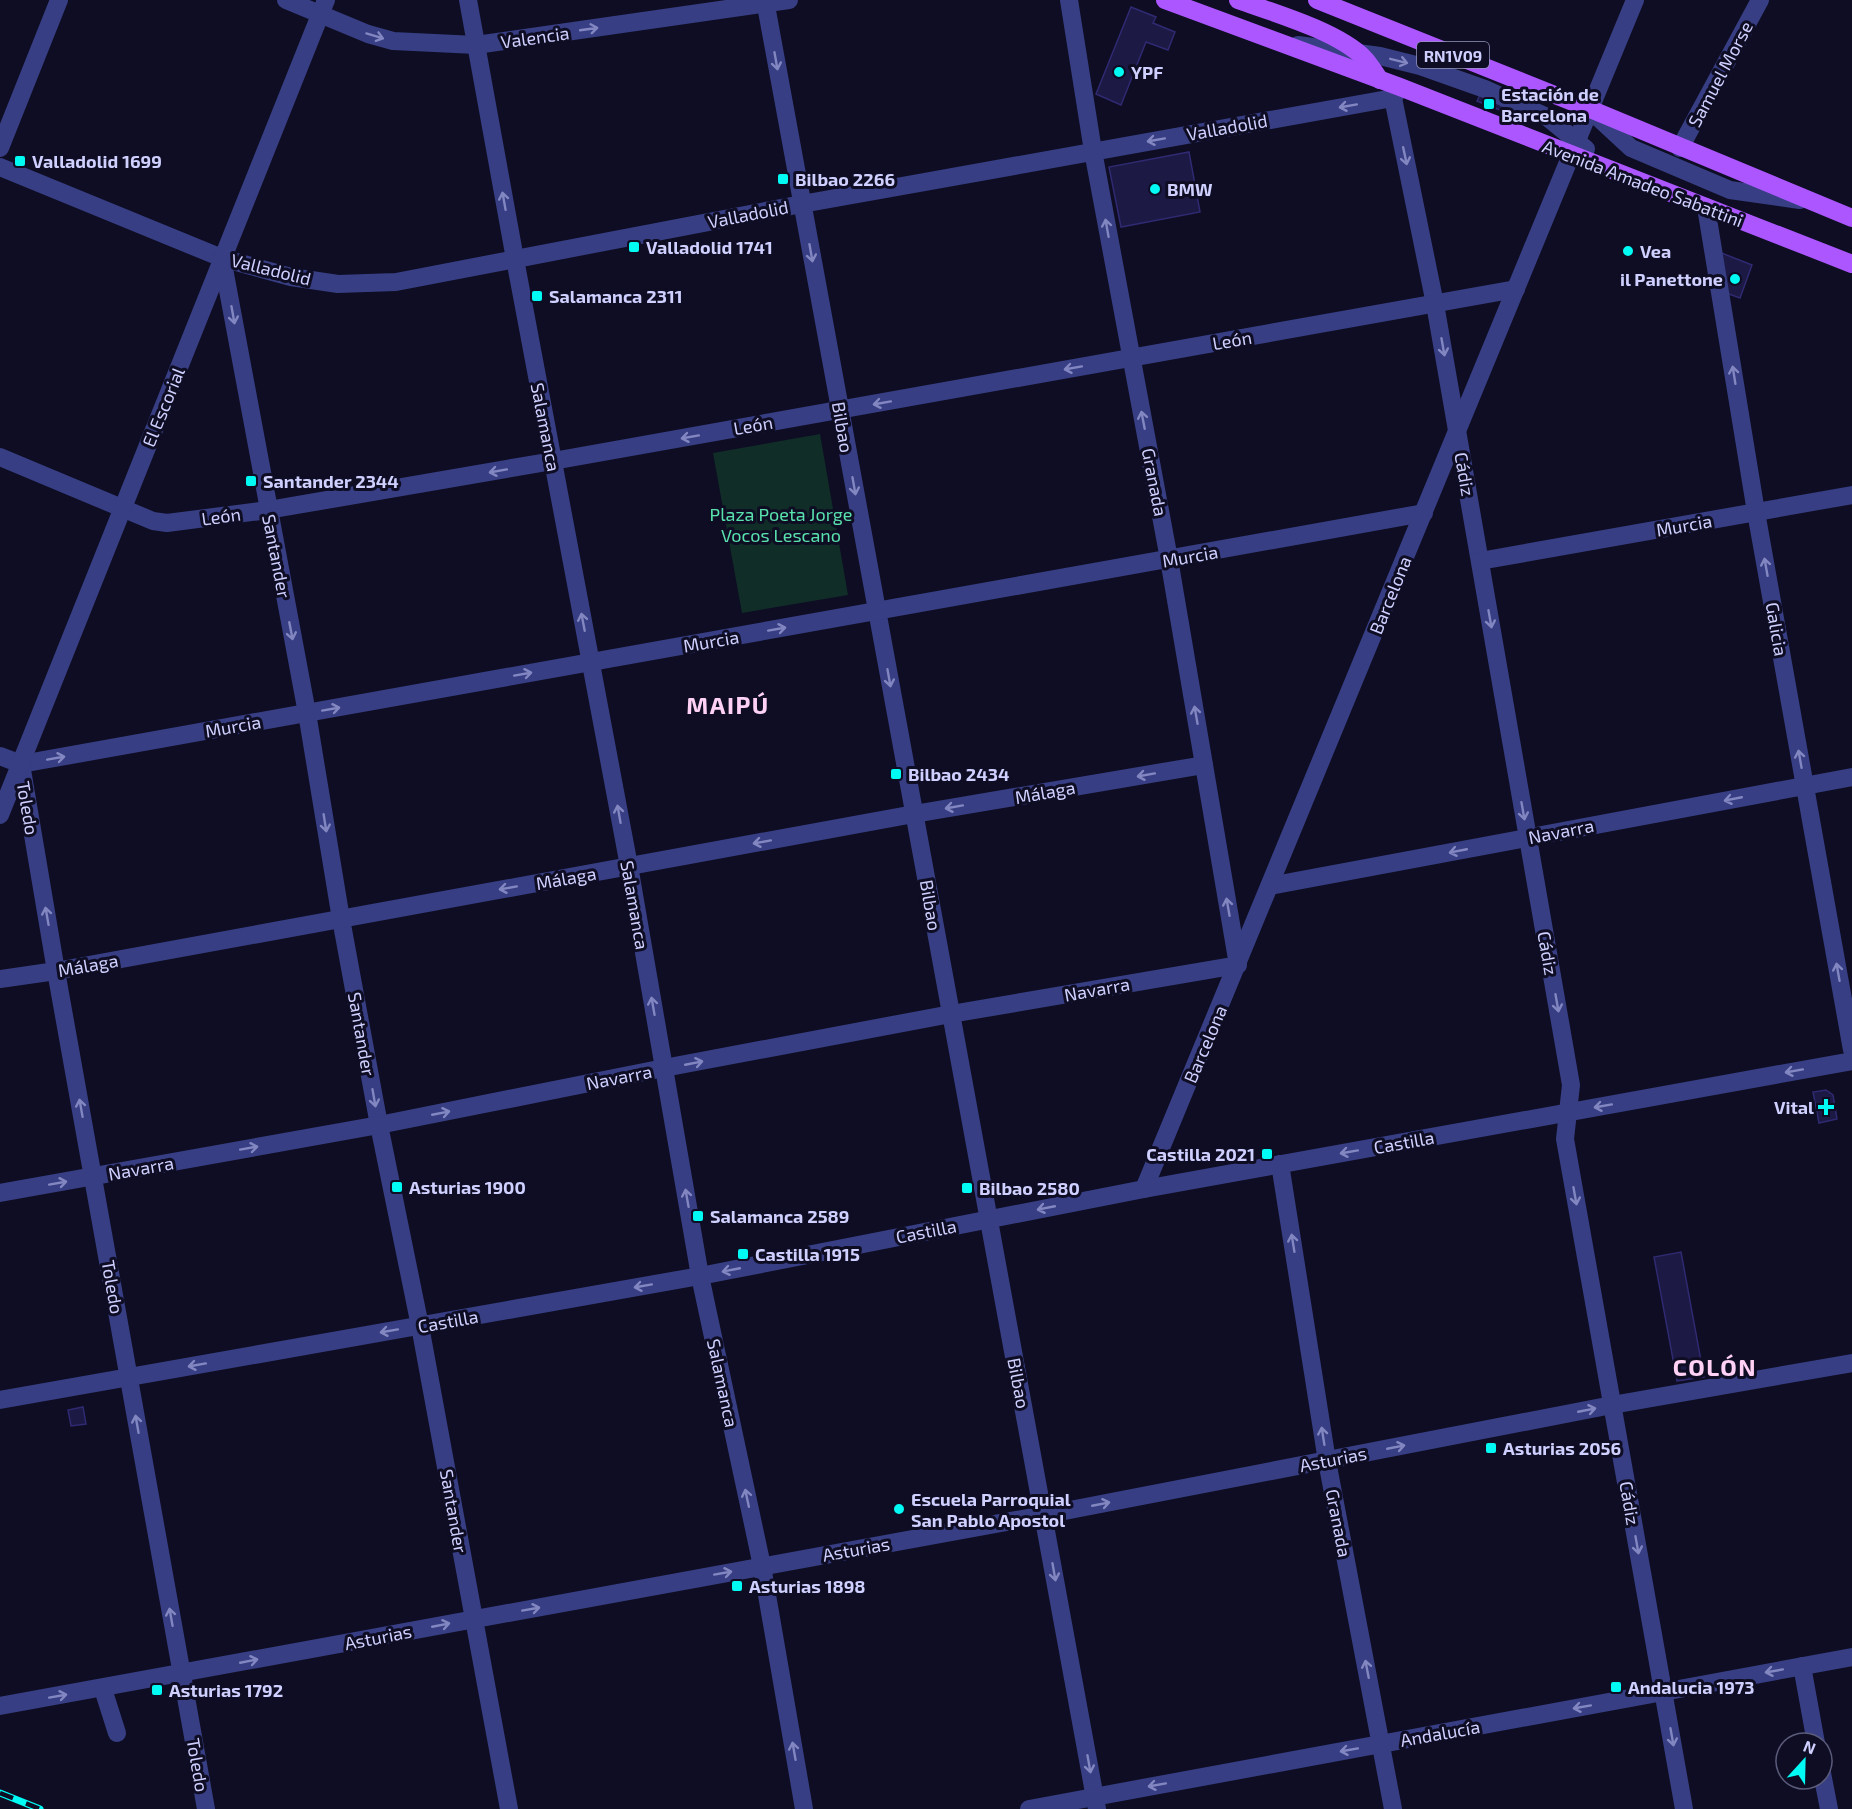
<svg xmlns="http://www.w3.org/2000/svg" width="1852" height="1809" viewBox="0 0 1852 1809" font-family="'Exo 2',sans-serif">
<rect width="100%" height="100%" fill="#0e0d23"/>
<!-- green -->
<path fill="#102d28" d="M820,434L848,595L742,613L713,453Z"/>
<!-- building -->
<g fill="#1c1944" stroke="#2f2a71" stroke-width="1.5">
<path d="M1131,7L1156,17L1153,23L1175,32L1168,50L1146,42L1121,105L1096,94Z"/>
<path d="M1480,95L1502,104L1500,110L1477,101Z"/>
<path d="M1189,152L1200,212L1121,227L1109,167Z"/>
<path d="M1719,252L1752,265L1740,298L1726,293Z"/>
<path d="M1826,1090L1833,1095L1837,1119L1819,1123L1813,1092Z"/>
<path d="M1681,1252L1704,1377L1677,1381L1654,1257Z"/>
<path d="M83,1407L86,1424L71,1426L68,1410Z"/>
</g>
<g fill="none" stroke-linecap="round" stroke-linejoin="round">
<!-- minor -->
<g stroke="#373e83" stroke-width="18">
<path d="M286,0L368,34L393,41L476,45L789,0"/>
<path d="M468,0L515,259L629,866L700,1276L762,1566L804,1809"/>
<path d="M765,0L1097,1809"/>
<path d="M1298,45L1380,56L1420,66L1485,89L1547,117L1586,149"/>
<path d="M1393,98L1435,304L1571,1085L1565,1139L1684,1809"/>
<path d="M1591,111L1631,148L1730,190L1800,200"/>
<path d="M0,148L59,0"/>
<path d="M1680,148L1760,0"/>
<path d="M0,167L222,258L291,277L338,284L396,282L802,204L1393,98L1399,89"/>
<path d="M1706,207L1756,512L1852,1050"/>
<path d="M222,258L307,713L341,919L379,1125L420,1326L509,1809"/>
<path d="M0,457L153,521L167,523L268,510L553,461L1516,289"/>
<path d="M1480,561L1852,495"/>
<path d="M0,756L21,764L1424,513"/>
<path d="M21,764L56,971L206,1809"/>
<path d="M0,815L326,0"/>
<path d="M1270,886L1852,777"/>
<path d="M0,979L56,971L914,814L1204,765"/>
<path d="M1280,1164L1327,1461L1393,1809"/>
<path d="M1144,1189L1635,0"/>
<path d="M0,1193L379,1125L664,1068L951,1014L1238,965L1169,559L1093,151L1069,0"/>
<path d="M0,1400L700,1276L1144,1189L1852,1061"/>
<path d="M1802,1666L1816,1743"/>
<path d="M103,1689L117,1733"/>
<path d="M0,1706L1044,1515L1612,1405L1852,1363"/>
<path d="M1822,1773L1829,1809"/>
<path d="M1029,1809L1852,1657"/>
</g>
<!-- major -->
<g stroke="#ab56ff" stroke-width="18">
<path d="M1165,0L1400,87L1852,264"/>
<path d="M1238,0C1274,13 1337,31 1364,58C1370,64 1375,73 1380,80"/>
<path d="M1317,0L1590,109L1852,218"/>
</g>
<!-- rail casing -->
<g stroke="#00faf4" stroke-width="7">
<path id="rail" d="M0,1793L40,1809"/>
</g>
<!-- rail -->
<use href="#rail" stroke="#0e0d23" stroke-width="4.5" stroke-dasharray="14" stroke-linecap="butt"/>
</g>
<!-- one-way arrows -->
<defs><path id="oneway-shaft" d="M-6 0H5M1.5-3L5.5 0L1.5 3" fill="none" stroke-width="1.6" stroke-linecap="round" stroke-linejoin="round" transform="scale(1.5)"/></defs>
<g stroke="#8387c1">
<use href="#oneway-shaft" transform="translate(589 29) rotate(-8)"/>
<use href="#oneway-shaft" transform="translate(375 36) rotate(17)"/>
<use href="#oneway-shaft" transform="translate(776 61) rotate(80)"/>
<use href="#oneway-shaft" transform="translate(1399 61) rotate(14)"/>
<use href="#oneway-shaft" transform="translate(1348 106) rotate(170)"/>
<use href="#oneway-shaft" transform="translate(1156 140) rotate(170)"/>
<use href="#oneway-shaft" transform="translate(1405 156) rotate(78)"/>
<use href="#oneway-shaft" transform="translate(504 201) rotate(-100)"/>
<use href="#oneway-shaft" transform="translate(1107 228) rotate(-100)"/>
<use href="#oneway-shaft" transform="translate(811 253) rotate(80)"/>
<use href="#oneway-shaft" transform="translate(233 315) rotate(80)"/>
<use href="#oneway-shaft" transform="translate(1443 347) rotate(80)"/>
<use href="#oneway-shaft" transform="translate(1073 368) rotate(170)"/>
<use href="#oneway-shaft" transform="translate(1734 375) rotate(-99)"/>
<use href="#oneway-shaft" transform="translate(882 403) rotate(170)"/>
<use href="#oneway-shaft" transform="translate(1143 420) rotate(-101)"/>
<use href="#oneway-shaft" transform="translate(690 437) rotate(170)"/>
<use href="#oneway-shaft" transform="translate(498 471) rotate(170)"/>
<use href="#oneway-shaft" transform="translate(854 486) rotate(80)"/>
<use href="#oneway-shaft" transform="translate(1766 567) rotate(-100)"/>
<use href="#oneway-shaft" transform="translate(1490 619) rotate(80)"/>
<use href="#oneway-shaft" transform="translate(583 622) rotate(-101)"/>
<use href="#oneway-shaft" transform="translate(777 629) rotate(-10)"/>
<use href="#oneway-shaft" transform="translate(291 631) rotate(79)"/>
<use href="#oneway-shaft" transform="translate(523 674) rotate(-10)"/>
<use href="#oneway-shaft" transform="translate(889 678) rotate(80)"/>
<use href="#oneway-shaft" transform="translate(331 709) rotate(-10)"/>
<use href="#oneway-shaft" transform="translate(1196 715) rotate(-100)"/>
<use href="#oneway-shaft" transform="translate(56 758) rotate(-10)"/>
<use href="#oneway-shaft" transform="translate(1800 759) rotate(-100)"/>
<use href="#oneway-shaft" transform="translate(1146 775) rotate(170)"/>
<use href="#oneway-shaft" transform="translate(1733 799) rotate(169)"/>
<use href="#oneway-shaft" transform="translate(954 807) rotate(170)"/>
<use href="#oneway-shaft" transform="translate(1523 811) rotate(80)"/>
<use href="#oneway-shaft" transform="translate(619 814) rotate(-100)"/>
<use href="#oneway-shaft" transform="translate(325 823) rotate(81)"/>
<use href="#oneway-shaft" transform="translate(762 842) rotate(170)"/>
<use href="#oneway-shaft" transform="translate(1458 851) rotate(169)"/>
<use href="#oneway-shaft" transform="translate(508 888) rotate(170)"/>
<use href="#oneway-shaft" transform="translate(1228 907) rotate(-100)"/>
<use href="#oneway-shaft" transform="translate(47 916) rotate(-100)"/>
<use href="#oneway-shaft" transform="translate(1838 972) rotate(-100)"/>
<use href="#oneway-shaft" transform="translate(1557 1003) rotate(80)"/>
<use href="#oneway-shaft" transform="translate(653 1006) rotate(-100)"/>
<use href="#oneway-shaft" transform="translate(694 1063) rotate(-11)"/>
<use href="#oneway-shaft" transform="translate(1794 1071) rotate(170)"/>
<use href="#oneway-shaft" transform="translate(374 1098) rotate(80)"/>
<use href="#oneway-shaft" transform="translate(1603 1106) rotate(170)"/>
<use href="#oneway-shaft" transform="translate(81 1108) rotate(-100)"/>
<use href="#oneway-shaft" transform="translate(441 1113) rotate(-11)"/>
<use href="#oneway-shaft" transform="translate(249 1148) rotate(-10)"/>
<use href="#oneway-shaft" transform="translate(1349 1152) rotate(170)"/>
<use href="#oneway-shaft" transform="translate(58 1183) rotate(-10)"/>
<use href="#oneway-shaft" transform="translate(1575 1196) rotate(80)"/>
<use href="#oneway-shaft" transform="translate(687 1198) rotate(-100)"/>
<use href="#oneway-shaft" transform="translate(1046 1208) rotate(169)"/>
<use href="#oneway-shaft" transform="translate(1293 1243) rotate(-99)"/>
<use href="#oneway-shaft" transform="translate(731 1270) rotate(169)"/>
<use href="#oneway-shaft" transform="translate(643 1286) rotate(170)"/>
<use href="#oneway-shaft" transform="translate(389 1331) rotate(170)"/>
<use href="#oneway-shaft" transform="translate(197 1365) rotate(170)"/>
<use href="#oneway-shaft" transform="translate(1587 1410) rotate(-11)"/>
<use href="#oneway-shaft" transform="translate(137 1424) rotate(-100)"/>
<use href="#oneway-shaft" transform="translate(1323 1436) rotate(-99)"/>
<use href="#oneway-shaft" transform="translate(1396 1447) rotate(-11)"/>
<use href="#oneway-shaft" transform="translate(747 1498) rotate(-102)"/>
<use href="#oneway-shaft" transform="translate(1101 1504) rotate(-11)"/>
<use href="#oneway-shaft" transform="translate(1637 1545) rotate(80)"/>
<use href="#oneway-shaft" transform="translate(1054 1572) rotate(80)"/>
<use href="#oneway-shaft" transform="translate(723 1573) rotate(-10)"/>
<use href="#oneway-shaft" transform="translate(531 1609) rotate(-10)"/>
<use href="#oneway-shaft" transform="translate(171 1617) rotate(-100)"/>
<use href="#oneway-shaft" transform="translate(441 1625) rotate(-11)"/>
<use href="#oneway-shaft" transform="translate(249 1661) rotate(-11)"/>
<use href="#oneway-shaft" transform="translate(1367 1669) rotate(-101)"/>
<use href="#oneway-shaft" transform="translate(1774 1671) rotate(170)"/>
<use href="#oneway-shaft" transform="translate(58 1696) rotate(-10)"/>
<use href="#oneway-shaft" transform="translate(1582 1707) rotate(170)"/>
<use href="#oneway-shaft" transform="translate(1672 1737) rotate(80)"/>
<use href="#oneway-shaft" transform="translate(1349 1750) rotate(170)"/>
<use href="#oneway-shaft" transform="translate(794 1751) rotate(-100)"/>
<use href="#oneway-shaft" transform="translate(1089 1764) rotate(80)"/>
<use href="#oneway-shaft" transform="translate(1157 1785) rotate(170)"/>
</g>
<!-- markers -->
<g fill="#00faf4" stroke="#0e0d23" stroke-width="2">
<circle cx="1119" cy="72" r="6"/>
<rect x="1483" y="98" width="12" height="12" rx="3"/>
<rect x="14" y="155" width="12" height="12" rx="3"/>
<rect x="777" y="173" width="12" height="12" rx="3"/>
<circle cx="1155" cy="189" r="6"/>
<rect x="628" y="241" width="12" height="12" rx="3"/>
<circle cx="1628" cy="251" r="6"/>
<circle cx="1735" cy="279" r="6"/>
<rect x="531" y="290" width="12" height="12" rx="3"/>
<rect x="245" y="475" width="12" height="12" rx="3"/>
<rect x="890" y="768" width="12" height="12" rx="3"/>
<path d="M1823 1098h6v6h6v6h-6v6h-6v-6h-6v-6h6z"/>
<rect x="1261" y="1148" width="12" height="12" rx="3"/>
<rect x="391" y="1181" width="12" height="12" rx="3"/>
<rect x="961" y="1182" width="12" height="12" rx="3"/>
<rect x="692" y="1210" width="12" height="12" rx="3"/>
<rect x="737" y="1248" width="12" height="12" rx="3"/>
<rect x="1485" y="1442" width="12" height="12" rx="3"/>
<circle cx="899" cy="1509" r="6"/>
<rect x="731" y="1580" width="12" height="12" rx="3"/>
<rect x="1610" y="1681" width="12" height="12" rx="3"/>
<rect x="151" y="1684" width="12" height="12" rx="3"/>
</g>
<g text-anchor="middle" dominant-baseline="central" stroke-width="6" stroke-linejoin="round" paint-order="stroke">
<!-- shield labels -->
<rect fill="#0e0d23" stroke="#9596bd" stroke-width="1.5" x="1417" y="42" width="72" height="26" rx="4.5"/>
<g font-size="16" font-weight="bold" fill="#cfd0ff">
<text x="1453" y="55">RN1V09</text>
</g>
<!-- street labels -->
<g font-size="18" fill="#cfd0ff" stroke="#0e0d23">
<text transform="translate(535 37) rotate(-8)">Valencia</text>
<text transform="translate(1720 74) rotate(-62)">Samuel Morse</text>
<text transform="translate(1227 127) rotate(-10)">Valladolid</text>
<text transform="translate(1643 183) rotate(21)">Avenida Amadeo Sabattini</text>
<text transform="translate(748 214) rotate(-11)">Valladolid</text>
<text transform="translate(271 269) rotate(14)">Valladolid</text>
<text transform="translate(1232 340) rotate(-10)">León</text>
<text transform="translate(163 407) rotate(-68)">El Escorial</text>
<text transform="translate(753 425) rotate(-10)">León</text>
<text transform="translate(546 427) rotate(79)">Salamanca</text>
<text transform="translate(843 427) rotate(80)">Bilbao</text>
<text transform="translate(1465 474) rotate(80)">Cádiz</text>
<text transform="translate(1155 482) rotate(79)">Granada</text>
<text transform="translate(221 516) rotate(-8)">León</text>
<text transform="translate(1684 525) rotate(-10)">Murcia</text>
<text transform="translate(277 556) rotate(79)">Santander</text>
<text transform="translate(1190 556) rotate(-10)">Murcia</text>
<text transform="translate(1390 595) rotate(-68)">Barcelona</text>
<text transform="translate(1777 629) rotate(80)">Galicia</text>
<text transform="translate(711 641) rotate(-10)">Murcia</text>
<text transform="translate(233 726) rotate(-10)">Murcia</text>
<text transform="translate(1045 792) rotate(-10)">Málaga</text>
<text transform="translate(28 808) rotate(80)">Toledo</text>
<text transform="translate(1561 831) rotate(-11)">Navarra</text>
<text transform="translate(566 878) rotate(-10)">Málaga</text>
<text transform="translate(635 905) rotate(80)">Salamanca</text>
<text transform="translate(931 905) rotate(80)">Bilbao</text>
<text transform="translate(1548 953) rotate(80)">Cádiz</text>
<text transform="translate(88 965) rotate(-10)">Málaga</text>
<text transform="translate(1097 989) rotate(-10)">Navarra</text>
<text transform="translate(362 1034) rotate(80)">Santander</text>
<text transform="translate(1205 1044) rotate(-67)">Barcelona</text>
<text transform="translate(619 1077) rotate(-11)">Navarra</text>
<text transform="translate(1404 1142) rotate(-10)">Castilla</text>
<text transform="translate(141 1168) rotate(-10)">Navarra</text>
<text transform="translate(926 1231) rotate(-11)">Castilla</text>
<text transform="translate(113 1287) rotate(80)">Toledo</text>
<text transform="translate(448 1321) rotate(-10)">Castilla</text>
<text transform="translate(723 1383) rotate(78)">Salamanca</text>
<text transform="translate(1019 1383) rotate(79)">Bilbao</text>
<text transform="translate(1333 1459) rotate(-11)">Asturias</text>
<text transform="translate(1630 1503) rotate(80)">Cádiz</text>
<text transform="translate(454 1511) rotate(80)">Santander</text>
<text transform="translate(1339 1523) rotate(79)">Granada</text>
<text transform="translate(856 1549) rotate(-10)">Asturias</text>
<text transform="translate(378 1637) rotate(-11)">Asturias</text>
<text transform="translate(1440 1733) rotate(-10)">Andalucía</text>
<text transform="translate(198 1765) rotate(80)">Toledo</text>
</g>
<!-- poi labels -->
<g font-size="18" font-weight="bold" fill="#cfd0ff" stroke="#0e0d23" text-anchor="start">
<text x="1131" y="72">YPF</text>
<text x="1501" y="94">Estación de<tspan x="1501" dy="21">Barcelona</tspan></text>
<text x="32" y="161">Valladolid 1699</text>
<text x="795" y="179">Bilbao 2266</text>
<text x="1167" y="189">BMW</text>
<text x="646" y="247">Valladolid 1741</text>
<text x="1640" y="251">Vea</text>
<text x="1723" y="279" text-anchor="end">il Panettone</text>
<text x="549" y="296">Salamanca 2311</text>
<text x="263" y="481">Santander 2344</text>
<text x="908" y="774">Bilbao 2434</text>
<text x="1814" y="1107" text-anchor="end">Vital</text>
<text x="1255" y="1154" text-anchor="end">Castilla 2021</text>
<text x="409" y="1187">Asturias 1900</text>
<text x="979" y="1188">Bilbao 2580</text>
<text x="710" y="1216">Salamanca 2589</text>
<text x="755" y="1254">Castilla 1915</text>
<text x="1503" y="1448">Asturias 2056</text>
<text x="911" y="1499">Escuela Parroquial<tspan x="911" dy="21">San Pablo Apostol</tspan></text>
<text x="749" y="1586">Asturias 1898</text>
<text x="1628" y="1687">Andalucia 1973</text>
<text x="169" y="1690">Asturias 1792</text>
</g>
<!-- park labels -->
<g font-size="18" fill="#59e2ae" stroke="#0e0d23">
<text x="781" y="514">Plaza Poeta Jorge<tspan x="781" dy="21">Vocos Lescano</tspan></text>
</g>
<!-- district labels -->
<g font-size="24" font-weight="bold" letter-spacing="1.5" fill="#ffd1f4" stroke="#0e0d23">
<text x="728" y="704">MAIPÚ</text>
<text x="1715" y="1366">COLÓN</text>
</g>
</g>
<!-- north arrow -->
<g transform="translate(1804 1761) rotate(22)"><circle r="28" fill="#0e0d23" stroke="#5b5b7b" stroke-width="1.5"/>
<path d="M0-4.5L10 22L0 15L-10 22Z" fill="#00faf4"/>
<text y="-9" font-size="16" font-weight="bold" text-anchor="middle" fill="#cfd0ff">N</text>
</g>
</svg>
